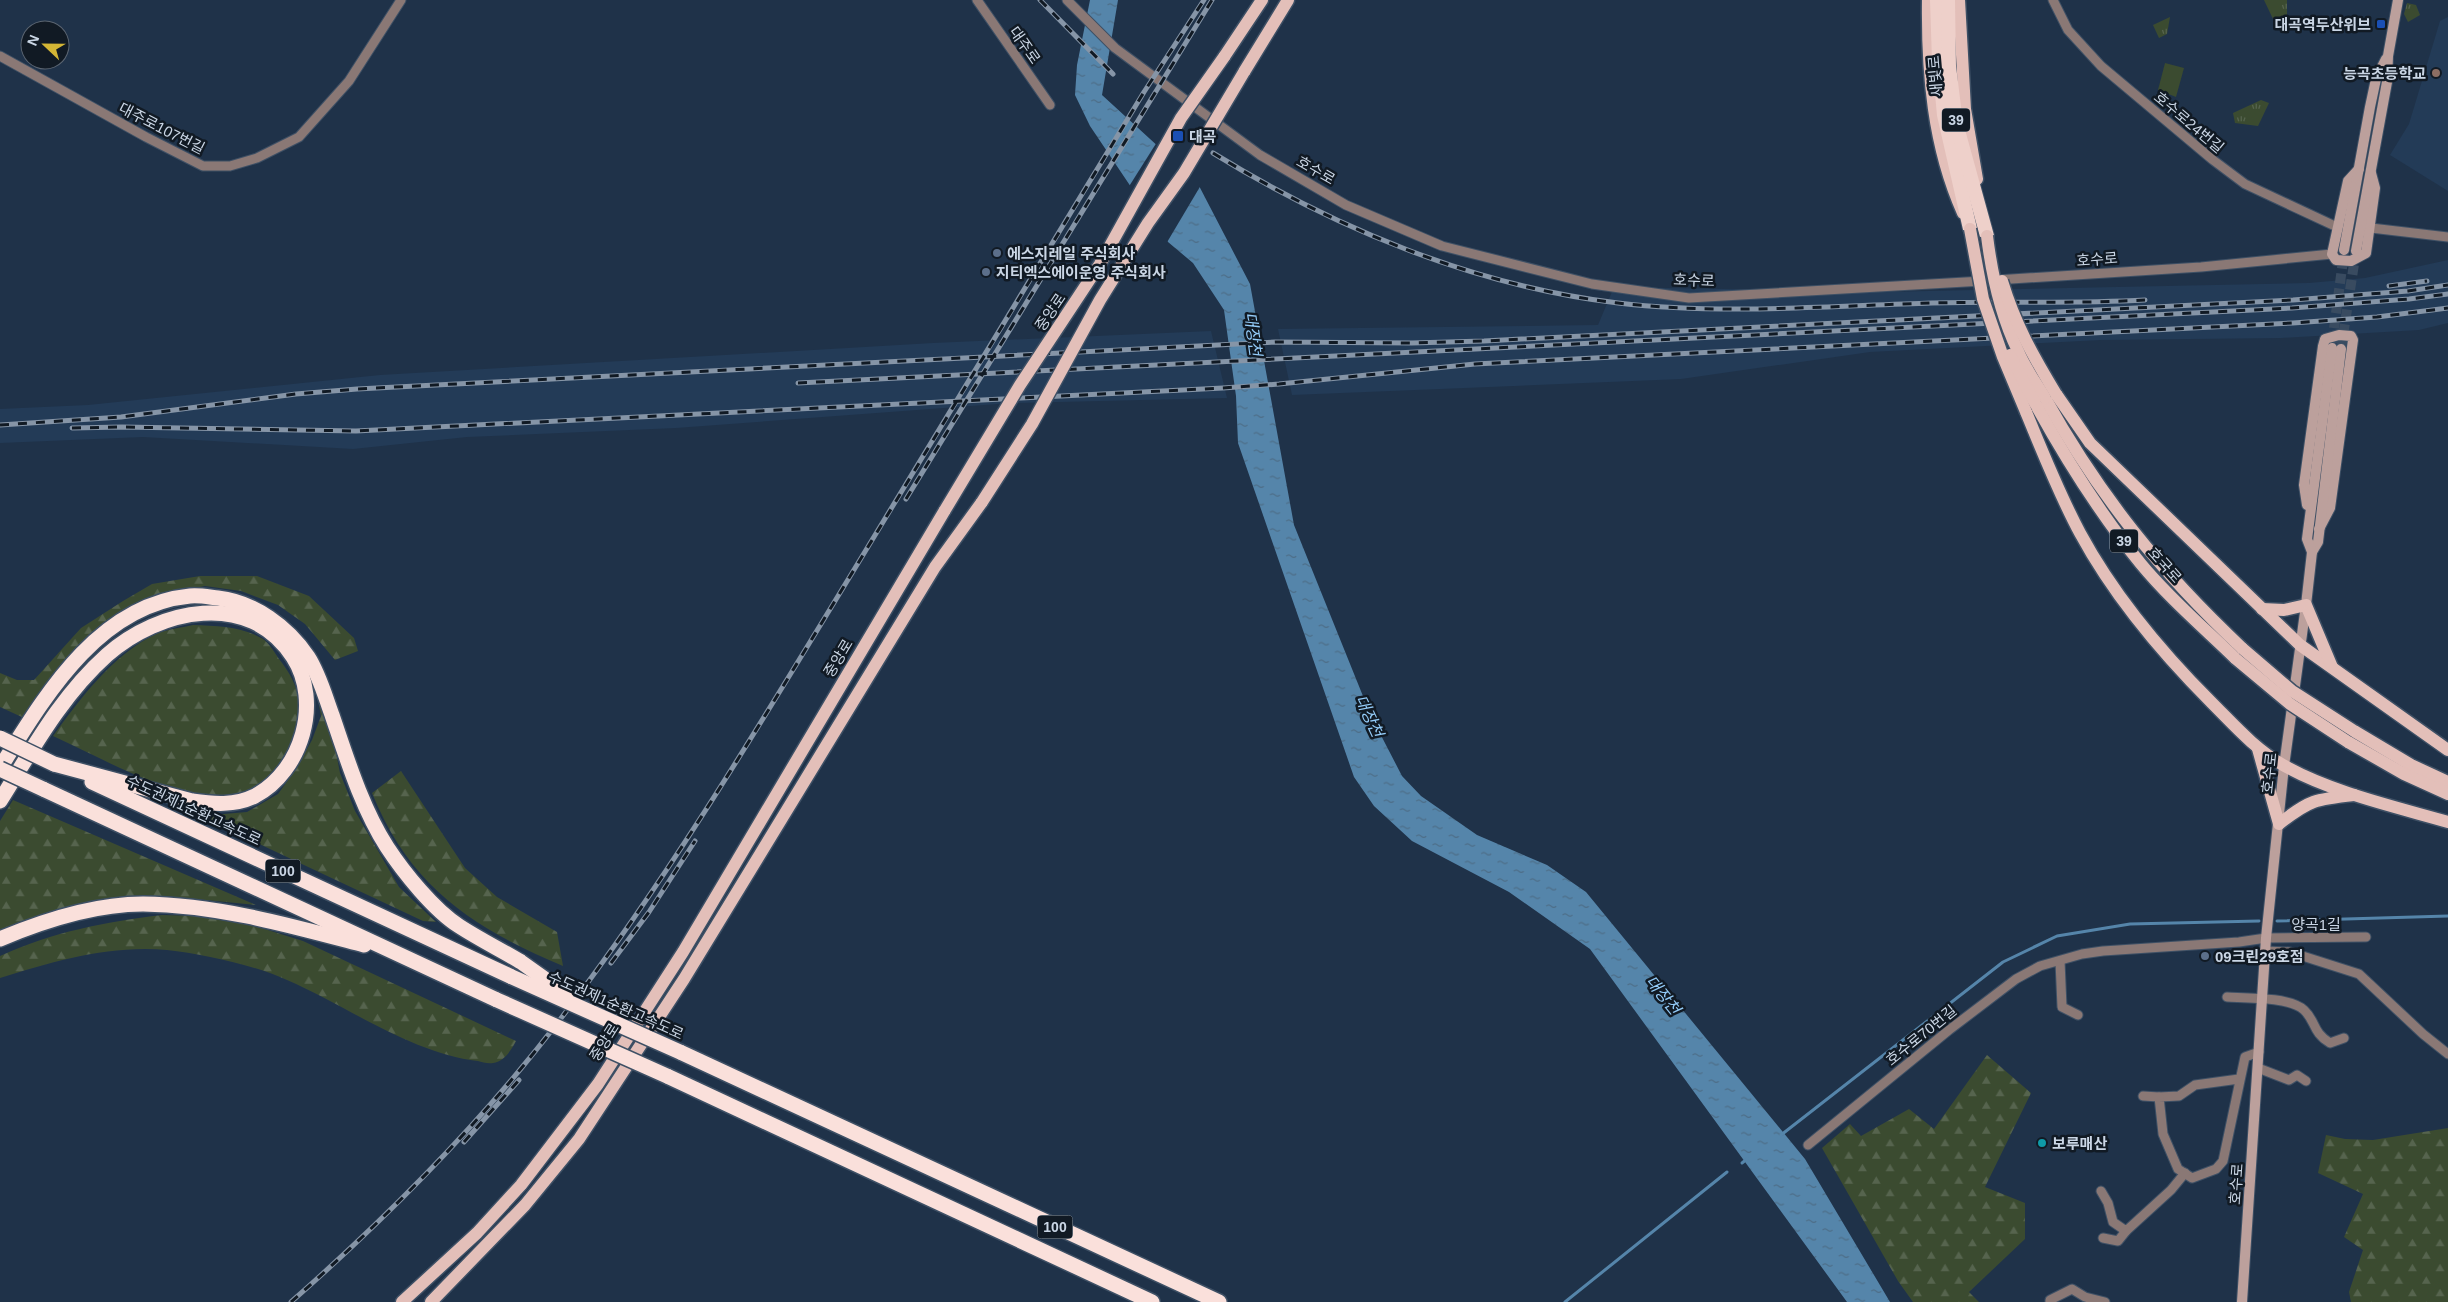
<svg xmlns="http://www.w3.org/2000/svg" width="2448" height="1302" viewBox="0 0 2448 1302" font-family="Arial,'Noto Sans KR',sans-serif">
<defs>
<pattern id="forest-firs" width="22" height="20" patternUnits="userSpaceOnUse" patternTransform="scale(1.25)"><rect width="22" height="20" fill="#3b4b30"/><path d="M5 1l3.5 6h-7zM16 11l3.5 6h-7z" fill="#56644e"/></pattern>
<pattern id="park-tufts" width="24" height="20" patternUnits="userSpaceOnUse" patternTransform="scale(1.25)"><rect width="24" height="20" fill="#3b4b30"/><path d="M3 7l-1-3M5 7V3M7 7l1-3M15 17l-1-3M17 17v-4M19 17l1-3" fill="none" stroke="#56644e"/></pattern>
<pattern id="water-ripples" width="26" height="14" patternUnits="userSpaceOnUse" patternTransform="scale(1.25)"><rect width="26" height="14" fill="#5585aa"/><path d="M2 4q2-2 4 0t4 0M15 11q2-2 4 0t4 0" fill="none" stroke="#4d6d87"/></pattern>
</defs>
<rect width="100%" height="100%" fill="#1f3249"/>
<!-- built -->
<g fill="#233b57">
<path d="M2448,17V191L2390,155L2409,124L2440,21Z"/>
<path d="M2448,260V323L2419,330L2281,338L2101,340L1870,352L1681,379L1292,395L1278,329L1598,325L1614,287L1881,292L2309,283L2365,278Z"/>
<path d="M1211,331L1227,398L1011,403L676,428L467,437L353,449L143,437L0,443V409L88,405L380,375L933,343Z"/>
</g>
<!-- green -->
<path fill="#3b4b30" d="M2165,63L2184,68L2176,97L2158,90Z"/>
<!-- forest -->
<g fill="url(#forest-firs)">
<path d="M200,576H257L309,596L354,638L358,651L335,660L305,624L278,605L241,591L205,586L172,593L130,609L24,718L0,707V673L17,680H34L81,628L123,601L152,584Z"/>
<path d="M193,625C218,626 241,626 263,639C269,643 275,653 279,659C287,669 294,680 297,692C306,729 281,779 246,793C236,797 218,797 208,795C154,790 102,758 53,736C81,698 112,655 156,634C167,629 181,628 193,625Z"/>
<path d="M316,689L332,732L340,773L355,811L399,887L436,922L423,921L200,816L247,812L278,794L296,769L312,740L321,716Z"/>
<path d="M401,771L465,868L497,897L557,932L563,966C473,928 410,887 372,793Z"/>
<path d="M13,800L256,905L165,896L108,900L46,914L0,933V821Z"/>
<path d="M162,915L199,916L255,926L303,941L516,1041C511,1050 505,1061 493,1063C488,1064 482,1062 478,1061C413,1054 347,1006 287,980C254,965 203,954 167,950C108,945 55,961 0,978V956C52,932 105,922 162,915Z"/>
<path d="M1987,1055L2031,1093L1985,1187L2025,1203V1239L1969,1292L1979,1302H1913L1898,1281L1822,1148L1850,1124L1861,1136L1909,1109L1934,1129Z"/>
<path d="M2448,1128V1302H2351L2349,1292L2363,1250L2344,1237L2363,1194L2318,1173L2326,1135L2345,1139L2373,1140Z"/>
</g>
<!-- park -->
<g fill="url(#park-tufts)">
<path d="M2264,0H2287V15L2274,21Z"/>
<path d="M2407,3L2416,5L2420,15L2408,22L2404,14Z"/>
<path d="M2170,17L2167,34L2159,38L2153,25Z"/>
<path d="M2261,100L2269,103L2258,126L2235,123L2233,113Z"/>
</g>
<!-- water -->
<path fill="url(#water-ripples)" d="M1090,0H1118L1102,95L1197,182L1250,284L1294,525L1371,716L1402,776L1421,796L1477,835L1547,865L1586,892L1805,1159L1890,1302H1847L1590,949L1509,892L1412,841L1374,806L1354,777L1238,443L1236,396L1224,310L1193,263L1168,242L1090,126L1075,95L1077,65Z"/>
<!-- pier -->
<path fill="#1f3249" d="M1157,142L1198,180L1201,185L1166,244L1128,188Z"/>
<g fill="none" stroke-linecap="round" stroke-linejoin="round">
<!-- stream -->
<g stroke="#5585aa" stroke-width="3">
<path d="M2277,921L2448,916"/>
<path d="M1781,1135L2003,962L2057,936L2130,924L2259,921"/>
<path d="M1742,1163L1747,1159"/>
<path d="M1565,1302L1727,1172"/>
</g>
<!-- secondary-tunnel -->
<g stroke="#394b60" stroke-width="10" stroke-dasharray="10 5" stroke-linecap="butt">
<path d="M2332,343L2344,253"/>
<path d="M2341,349L2356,251"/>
</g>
<!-- minor casing -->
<g stroke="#3e5065" stroke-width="11">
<g id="minor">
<path d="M977,0L1050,105"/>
<path d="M1067,0L1115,48L1260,155L1346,205L1442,246L1592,284L1689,298L1983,281"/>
<path d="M2053,0L2068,30L2101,66L2213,160L2245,184L2337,227"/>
<path d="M0,56L146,137L203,166H230L257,158L299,137L349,81L401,0"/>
<path d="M2371,228L2448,237"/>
<path d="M1996,280L2201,267L2332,254"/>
<path d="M2265,951L2290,952L2359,974L2423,1034L2448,1054"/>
<path d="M2060,961L2062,1007L2078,1015"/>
<path d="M2227,997C2246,998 2290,997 2304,1010C2316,1021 2312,1032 2330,1043L2344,1038"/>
<path d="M2258,1068L2289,1080L2297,1075L2306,1081"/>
<path d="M2239,1079L2195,1085L2179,1096L2159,1097L2163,1134L2178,1169L2192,1178L2216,1169L2223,1161L2245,1057L2259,1052"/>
<path d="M2143,1096L2159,1097"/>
<path d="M1808,1145L1949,1030L2016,979L2040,966L2082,954L2103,951L2239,942L2266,938L2366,937"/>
<path d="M2101,1191L2108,1203L2113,1222L2126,1231L2171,1190L2185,1173"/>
<path d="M2103,1238L2118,1241L2126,1231"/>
<path d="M2050,1302V1300L2072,1289L2085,1297L2105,1302"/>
</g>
</g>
<!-- secondary casing -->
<g stroke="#3e5065" stroke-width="12">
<g id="secondary">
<path d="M2359,169L2348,181L2332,254L2336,260L2351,261L2366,253L2375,188L2371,173"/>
<path d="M2344,250L2370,107L2376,79L2386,59"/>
<path d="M2356,251L2387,82L2388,56L2398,0"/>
<path d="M2307,505L2304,485L2323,346L2325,339L2339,335L2351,336L2353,340L2330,508L2319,529"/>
<path d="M2312,552L2318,542L2341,349"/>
<path d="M2242,1302L2266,938L2284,766L2306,605L2312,552L2307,539L2332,348"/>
</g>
</g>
<!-- primary casing -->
<g stroke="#3e5065" stroke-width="15">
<g id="primary">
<path d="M1928,0C1927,72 1933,146 1963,213"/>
<path d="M1959,0L1965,109L1977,179"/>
<path d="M1224,57L1262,0"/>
<path d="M1244,72L1288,0"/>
<path d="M2056,394L2090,443L2300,645L2448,750"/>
<path d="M2045,398C2100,497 2161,572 2243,649"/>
<path d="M2036,405C2067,461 2101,515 2141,564C2169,598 2204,628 2236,659"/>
<path d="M2026,412C2043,453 2059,494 2080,533C2114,596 2162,653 2212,703C2235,726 2255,749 2283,765C2330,792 2396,807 2448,822"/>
<path d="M2262,609L2284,610L2306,605L2332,667"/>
<path d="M2354,731L2411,765L2448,782"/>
<path d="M2348,742L2404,774L2448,794"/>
<path d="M2258,749L2279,824C2309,800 2316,799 2354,795"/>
<path d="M402,1302L477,1233L521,1185L598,1084L683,952L945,510"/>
<path d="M431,1302L525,1205L579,1139L684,979L935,567L982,502"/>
</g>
</g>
<!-- trunk casing -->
<g stroke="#3e5065" stroke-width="16">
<g id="trunk">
<path d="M1937,0L1939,61L1944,115L1970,229"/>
<path d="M1948,0L1949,66L1956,123L1987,236"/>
</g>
</g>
<!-- motorway casing -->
<g stroke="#3e5065" stroke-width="18">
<g id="motorway">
<path d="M0,768C44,698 97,605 190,596C199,595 209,597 218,598C254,602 288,627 308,657C319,674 325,696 332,715C347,759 362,808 387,847C404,873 434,910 459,926C479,939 501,950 521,962"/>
<path d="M92,782L512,977"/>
<path d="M43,789L497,1000"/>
<path d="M0,801C32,750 61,696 107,655C159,609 249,589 293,657C322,702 302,771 255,796C235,806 213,804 192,801L54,764"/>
<path d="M0,939C45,920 94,904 143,904C219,905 292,926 364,945"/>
<path d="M680,1052L1219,1302"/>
<path d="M667,1076L1152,1302"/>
</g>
</g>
<!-- minor -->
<use href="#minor" stroke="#8a7875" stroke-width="9"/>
<!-- secondary -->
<use href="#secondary" stroke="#bca09c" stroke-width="10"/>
<!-- primary -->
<use href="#primary" stroke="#e3bfb9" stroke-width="12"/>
<!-- trunk -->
<use href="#trunk" stroke="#eed0ca" stroke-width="14"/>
<!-- motorway -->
<use href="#motorway" stroke="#fae0db" stroke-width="15"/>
<!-- rail casing -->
<g stroke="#8695a7" stroke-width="5">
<g id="rail">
<path d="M1040,0L1113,74"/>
<path d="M1213,153C1335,228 1474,286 1618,303C1722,315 1828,306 1932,303C2003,301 2074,304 2145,300"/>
<path d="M2389,286L2427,281"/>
<path d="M798,383L2292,308L2409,299L2448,294"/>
<path d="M0,425L121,417L296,394L357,389L1275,342L1412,343L1484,341L2293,300L2408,291L2448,285"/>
<path d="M72,428L122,427L356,431L1223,388L1279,384L1475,364L2293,323L2377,317L2448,308"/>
<path d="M906,499L1212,0"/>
<path d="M611,963L649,912L695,841"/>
<path d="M464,1142L519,1080"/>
<path d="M291,1302C391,1214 488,1116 568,1009C672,872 760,724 849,578C948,416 1046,254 1144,92L1204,0"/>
</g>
</g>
<!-- rail -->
<use href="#rail" stroke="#111a24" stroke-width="3" stroke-dasharray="9" stroke-linecap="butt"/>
<!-- primary-bridge casing -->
<g stroke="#3e5065" stroke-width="15" stroke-linecap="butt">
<g id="primary-bridge">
<path d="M1970,229L1983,299L2003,357L2026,412"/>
<path d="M1987,236C1992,276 2000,314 2018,351C2025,368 2036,383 2045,398"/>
<path d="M2002,281C2015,324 2033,356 2056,394"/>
<path d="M2010,355L2036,405"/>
<path d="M982,502L1032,424L1100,300L1148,223L1184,173L1244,72"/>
<path d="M945,510L1020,385L1100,264L1181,118L1224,57"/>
<path d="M2243,649L2292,691L2354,731"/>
<path d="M2236,659L2290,704L2348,742"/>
</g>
</g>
<!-- motorway-bridge casing -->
<g stroke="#3e5065" stroke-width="18" stroke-linecap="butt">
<g id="motorway-bridge">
<path d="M0,738L54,764"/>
<path d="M0,769L43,789"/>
<path d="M521,962L566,994"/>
<path d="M512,977L680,1052"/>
<path d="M497,1000L667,1076"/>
</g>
</g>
<!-- primary-bridge -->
<use href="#primary-bridge" stroke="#e3bfb9" stroke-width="12"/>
<!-- motorway-bridge -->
<use href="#motorway-bridge" stroke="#fae0db" stroke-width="15"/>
</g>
<!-- markers -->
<g fill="#1a4fb4" stroke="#111a24" stroke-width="2">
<rect x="2376" y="19" width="10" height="10" rx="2.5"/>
<rect x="1172" y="130" width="12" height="12" rx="2.5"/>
</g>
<circle fill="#8d6e63" stroke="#111a24" stroke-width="2" cx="2436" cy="73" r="5"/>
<g fill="#5c6f8a" stroke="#111a24" stroke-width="2">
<circle cx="997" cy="253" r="5"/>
<circle cx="986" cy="272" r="5"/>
<circle cx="2205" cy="956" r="5"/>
</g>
<circle fill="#0f9aa8" stroke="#111a24" stroke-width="2" cx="2042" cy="1143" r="5"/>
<g text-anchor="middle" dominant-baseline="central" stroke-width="5" stroke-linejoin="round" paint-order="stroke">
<!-- shield labels -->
<g fill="#111a24" stroke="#929eab" stroke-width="1">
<rect x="1942" y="108.5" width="28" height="23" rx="4"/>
<rect x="2110" y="529.5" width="28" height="23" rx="4"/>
<rect x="265.5" y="859.5" width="35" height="23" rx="4"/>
<rect x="1037.5" y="1215.5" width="35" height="23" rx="4"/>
</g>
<g font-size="14" font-weight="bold" fill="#cad6e5">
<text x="1956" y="120">39</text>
<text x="2124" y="541">39</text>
<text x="283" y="871">100</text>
<text x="1055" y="1227">100</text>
</g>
<!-- poi labels -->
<g font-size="15" font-weight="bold" fill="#cad6e5" stroke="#111a24" text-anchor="start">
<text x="2371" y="24" text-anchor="end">대곡역두산위브</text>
<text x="2426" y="73" text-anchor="end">능곡초등학교</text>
<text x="1189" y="136">대곡</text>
<text x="1007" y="253">에스지레일 주식회사</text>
<text x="996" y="272">지티엑스에이운영 주식회사</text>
<text x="2215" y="956">09크린29호점</text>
<text x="2052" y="1143">보루매산</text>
</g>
<!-- street labels -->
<g font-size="15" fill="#cad6e5" stroke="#111a24">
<text transform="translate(1025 45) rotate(55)">대주로</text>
<text transform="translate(1935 76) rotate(-95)">새빛로</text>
<text transform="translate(2189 122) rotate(40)">호수로24번길</text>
<text transform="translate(162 128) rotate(27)">대주로107번길</text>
<text transform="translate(1316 170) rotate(30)">호수로</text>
<text transform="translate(2097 259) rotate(-4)">호수로</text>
<text transform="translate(1694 280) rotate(2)">호수로</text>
<text transform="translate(1050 312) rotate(-56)">중앙로</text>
<text transform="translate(2165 565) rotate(48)">호국로</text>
<text transform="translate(838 658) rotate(-59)">중앙로</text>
<text transform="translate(2269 773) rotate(-84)">호수로</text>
<text transform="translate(194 810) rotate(25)">수도권제1순환고속도로</text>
<text x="2316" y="924">양곡1길</text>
<text transform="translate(616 1005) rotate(24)">수도권제1순환고속도로</text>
<text transform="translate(1921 1035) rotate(-39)">호수로70번길</text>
<text transform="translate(604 1042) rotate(-58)">중앙로</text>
<text transform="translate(2236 1184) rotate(-86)">호수로</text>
</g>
<!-- water labels -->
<g font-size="16" font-style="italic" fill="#94ccf9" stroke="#111a24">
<text transform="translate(1253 334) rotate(82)">대장천</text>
<text transform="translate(1369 716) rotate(65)">대장천</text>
<text transform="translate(1663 995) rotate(51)">대장천</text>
</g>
</g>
<!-- north arrow -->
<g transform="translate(45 45) rotate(292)"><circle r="24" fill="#111a24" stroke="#5b6571"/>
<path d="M0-4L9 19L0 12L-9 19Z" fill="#d4b635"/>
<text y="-8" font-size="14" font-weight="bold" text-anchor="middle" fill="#cad6e5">N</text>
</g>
</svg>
